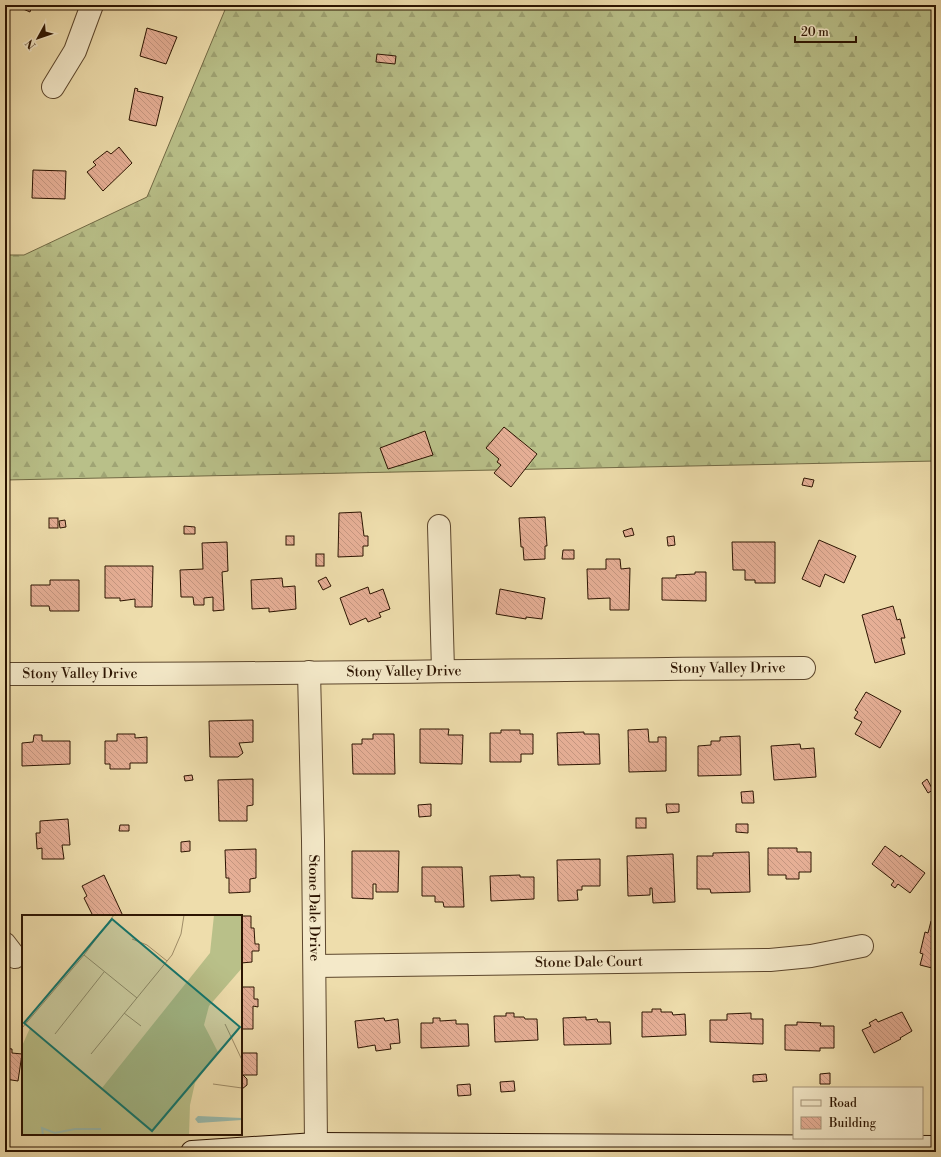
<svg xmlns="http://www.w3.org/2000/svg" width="941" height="1157" viewBox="0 0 941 1157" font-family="'Libre Bodoni',serif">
<defs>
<pattern id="forest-firs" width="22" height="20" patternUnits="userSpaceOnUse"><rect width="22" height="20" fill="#b9c089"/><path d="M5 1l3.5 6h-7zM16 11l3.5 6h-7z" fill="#9fa474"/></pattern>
<pattern id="building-back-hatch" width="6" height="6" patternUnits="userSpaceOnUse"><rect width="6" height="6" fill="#e6af96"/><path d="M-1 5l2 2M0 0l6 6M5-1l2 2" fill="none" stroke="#c59680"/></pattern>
</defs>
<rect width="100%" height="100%" fill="#eeddac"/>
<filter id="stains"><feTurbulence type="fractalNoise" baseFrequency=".005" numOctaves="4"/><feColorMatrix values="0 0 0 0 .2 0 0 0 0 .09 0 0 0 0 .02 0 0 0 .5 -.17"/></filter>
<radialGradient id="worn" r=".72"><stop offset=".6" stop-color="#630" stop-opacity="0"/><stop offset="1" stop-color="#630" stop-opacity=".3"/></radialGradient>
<!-- forest -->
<path fill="url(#forest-firs)" stroke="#726a45" d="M227,5H936V461L5,480V255H24L147,197Z"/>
<!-- building -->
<g fill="url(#building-back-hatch)" stroke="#2c1401">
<path d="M14,5H32L30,12Z"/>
<path d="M147,28L177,37L166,64L140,56Z"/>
<path d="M377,54L396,56L395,64L376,62Z"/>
<path d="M135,88L138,89L137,91L163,97L156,126L129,120Z"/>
<path d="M119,147L132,163L103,191L87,172L96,165L93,162L107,151L111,154Z"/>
<path d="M33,170L66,171L65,199L32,198Z"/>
<path d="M504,427L537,454L511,487L494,473L501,465L497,462L499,459L486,448Z"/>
<path d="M425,431L433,455L388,469L380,448Z"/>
<path d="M804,478L814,480L812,487L802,485Z"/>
<path d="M361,512L364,536H368V546H363V556L338,557L339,513Z"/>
<path d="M545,517L547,546H545V559L524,560L523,547H521L519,518Z"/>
<rect x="49" y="518" width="9" height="10"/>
<path d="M65,520L66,527L60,528L59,521Z"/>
<path d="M184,526L195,527V534H184Z"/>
<path d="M632,528L634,535L625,537L623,531Z"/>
<rect x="286" y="536" width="8" height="9"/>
<path d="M674,536L675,545L668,546L667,537Z"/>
<path d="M819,540L856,556L844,583L825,574L820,587L802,579Z"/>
<path d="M227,542L228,571L222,572L224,610L213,611V597L204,598V605H194L193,597H181L180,570L203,569L202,543Z"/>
<path d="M732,542H775V583H755V580H745V570H733Z"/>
<path d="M563,550H574V559H562Z"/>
<rect x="316" y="554" width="8" height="12"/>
<path d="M606,559H620L621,569L630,568L629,610H610V598L588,599L587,569H606Z"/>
<path d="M105,566H153L152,607H135V599L120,601V598H105Z"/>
<path d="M695,572H706V601L662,600V578H676V575L695,574Z"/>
<path d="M326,577L331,586L323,590L318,581Z"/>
<path d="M282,578L283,587L295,586L296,609L269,612V608L252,609L251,580Z"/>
<path d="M50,580H79V611H50L49,606H31V585H50Z"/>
<path d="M368,587L370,594L383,589L390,609L379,613L381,617L368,622L366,618L350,625L340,598Z"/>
<path d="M500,589L545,598L542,619L526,617V619L496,614Z"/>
<path d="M893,606L897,620L900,619L905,638H901L905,654L875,663L862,615Z"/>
<path d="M866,692L901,711L880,748L855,734L862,722L854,718L858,712L855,710Z"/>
<path d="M253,720V742L239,743L243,753L238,757H210L209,721Z"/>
<path d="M420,729H449L448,735H463L462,764L420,763Z"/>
<path d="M648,729L649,742H658V737H666V771L629,772L628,730Z"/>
<path d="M501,730H520V734H533V754H521V762H490V733H501Z"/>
<path d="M584,732V734H599L600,764L558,765L557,733Z"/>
<path d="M117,734H135V738L147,737V763H130V769H110V764H105V741H117Z"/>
<path d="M373,734H394L395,774H353L352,744H362V739H373Z"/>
<path d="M34,735H42V741H70V764L22,766V743L33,742Z"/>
<path d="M740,736L741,775L698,776V746L711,745V741H720V737Z"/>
<path d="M800,744L801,749L814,748L816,777L774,780L771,746Z"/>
<path d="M192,775L193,780L185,781L184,776Z"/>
<path d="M253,779V805L247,806V821H219L218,780Z"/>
<path d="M927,779L933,790L928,793L922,783Z"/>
<path d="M753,791L754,803H742L741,792Z"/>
<path d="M431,804V816L419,817L418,805Z"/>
<path d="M666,804H679V812L667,813Z"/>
<rect x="636" y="818" width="10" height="10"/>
<path d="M68,819L70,845H62L64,859H42V848L37,849L36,833H40V821Z"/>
<path d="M736,824H748V833L736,832Z"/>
<path d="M120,825H129V831H119Z"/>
<path d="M190,841V851L181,852V842Z"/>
<path d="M885,846L900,857L901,855L925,873L910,893L898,884L895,888L891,885L894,881L872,864Z"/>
<path d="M768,848H797V852H811V872H799V879H786V875H768Z"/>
<path d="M256,849V878L250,879V892L229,893V878H226L225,850Z"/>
<path d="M352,851H399L398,892H376V884H373V899L352,898Z"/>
<path d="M749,852L750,892L711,893L710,889H697V856H713V853Z"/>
<path d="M673,854L675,902L653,903L652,888H650V895L628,896L627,856Z"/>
<path d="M600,859V886H582V890H577L578,900L558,901L557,860Z"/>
<path d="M422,867H462L464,907H444L443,902H435V896H422Z"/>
<path d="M104,875L123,916H93L84,898L87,896L82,886Z"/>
<path d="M520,875V877H534V899L491,901L490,876Z"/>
<path d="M241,916H251V928H254L255,944H259V951H252V962L241,963Z"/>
<path d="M931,921L936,922V969L920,965L923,954L920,953L925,932L928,933Z"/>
<path d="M241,987H254V999H258V1007L253,1006V1029H241Z"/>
<path d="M652,1009H661V1012H672L673,1015L685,1014L686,1035L642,1037V1012H652Z"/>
<path d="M902,1012L912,1031L900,1038L901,1039L874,1053L862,1030L871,1026L869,1023L876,1019L878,1022Z"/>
<path d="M506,1013H514V1017H524L525,1019H537L538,1040L495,1042L494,1016H506Z"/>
<path d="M751,1013V1019H763V1044L710,1042V1020H727V1014Z"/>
<path d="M586,1017V1020L597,1019L598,1022H610L611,1044L564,1045L563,1018Z"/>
<path d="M384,1018L385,1021L398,1019L400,1043L390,1044L391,1049L376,1051L375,1045L358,1048L355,1021Z"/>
<path d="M433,1018H440V1021L456,1020V1024H468L469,1046L421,1048V1023H433Z"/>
<path d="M797,1022L821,1023L820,1026H834V1048H820V1051L785,1050V1025H797Z"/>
<path d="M5,1048L12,1049V1053L22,1054L18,1081L5,1079Z"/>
<path d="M241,1053H257V1075H243L247,1079V1085L242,1089Z"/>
<path d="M830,1073V1084H820V1074Z"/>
<path d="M766,1074L767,1081L753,1082V1075Z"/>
<path d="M514,1081L515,1091L501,1092L500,1082Z"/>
<path d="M470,1084L471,1095L458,1096L457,1085Z"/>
</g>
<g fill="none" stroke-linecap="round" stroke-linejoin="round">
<!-- minor casing -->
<g stroke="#5c462c" stroke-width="24">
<g id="minor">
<path d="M53,87L75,51L92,5"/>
<path d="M439,526L443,670"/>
<path id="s1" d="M309,672L313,841L316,1144"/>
<path id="s2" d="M5,674C271,675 537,669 804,668"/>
<path d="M5,944L15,957"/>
<path id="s3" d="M315,966L770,960L811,956L862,946"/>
</g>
</g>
<!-- secondary casing -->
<g stroke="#2c1401" stroke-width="24">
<path id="secondary" d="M192,1152L316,1144L936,1147"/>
</g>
<!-- minor -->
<use href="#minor" stroke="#f4e9c9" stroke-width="22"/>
<!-- secondary -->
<use href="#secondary" stroke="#f4e9c9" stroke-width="22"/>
</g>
<g text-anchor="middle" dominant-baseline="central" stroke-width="3.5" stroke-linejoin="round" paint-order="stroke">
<!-- street labels -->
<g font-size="14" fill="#2c1401" stroke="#f4e9c9">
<text stroke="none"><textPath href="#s2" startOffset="723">Stony Valley Drive</textPath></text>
<text stroke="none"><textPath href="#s2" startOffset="399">Stony Valley Drive</textPath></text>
<text stroke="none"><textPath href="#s2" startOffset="75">Stony Valley Drive</textPath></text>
<text stroke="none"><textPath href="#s1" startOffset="236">Stone Dale Drive</textPath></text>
<text stroke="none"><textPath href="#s3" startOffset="274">Stone Dale Court</textPath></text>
</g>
</g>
<!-- overview -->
<g transform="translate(22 915)">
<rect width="220" height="220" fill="#eeddac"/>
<path d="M192,0H220V53L187,91L182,110L196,137L173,168L168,190L167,220H0V131L8,113L80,173L188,38Z" fill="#b9c089"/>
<path d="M176,201L220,203V205L176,208L173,204Z" fill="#99bbae"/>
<path fill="none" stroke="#99bbae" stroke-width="2" d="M21,220L20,213L33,218L53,214H79"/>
<path fill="none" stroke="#a08d68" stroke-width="1" d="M110,24L125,30L145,46M62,40L115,83M102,98L119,111M203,109L220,145M0,113L62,40L92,0M33,119L82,57M69,139L150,40L159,19L162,0M191,169L220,173"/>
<path fill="#0f766e" fill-opacity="0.15" stroke="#0f766e" stroke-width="2" d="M90,4L218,112L130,216L2,108Z"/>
<rect width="220" height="220" fill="none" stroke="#2c1401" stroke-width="2"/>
</g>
<!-- margin -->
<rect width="941" height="1157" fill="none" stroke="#eeddac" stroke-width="20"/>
<rect x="6" y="6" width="929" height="1145" fill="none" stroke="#2c1401" stroke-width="2"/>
<rect x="10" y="10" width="921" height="1137" fill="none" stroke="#2c1401"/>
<!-- legend -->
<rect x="793" y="1087" width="130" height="52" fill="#f4e9c9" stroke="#a49479"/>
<rect x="801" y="1100" width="20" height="6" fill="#f4e9c9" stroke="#a49479"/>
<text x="829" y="1107" font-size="12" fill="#2c1401">Road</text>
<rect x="801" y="1117" width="20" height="12" fill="url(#building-back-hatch)" stroke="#a49479"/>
<text x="829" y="1127" font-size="12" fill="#2c1401">Building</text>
<!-- north arrow -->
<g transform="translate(38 38) rotate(230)" stroke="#f4e9c9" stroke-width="3" paint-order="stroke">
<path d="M0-3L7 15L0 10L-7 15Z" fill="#2c1401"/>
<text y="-6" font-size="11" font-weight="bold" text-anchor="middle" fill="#2c1401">N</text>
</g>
<!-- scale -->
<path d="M795 36v6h61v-6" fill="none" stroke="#2c1401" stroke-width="2"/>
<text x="801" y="36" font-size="12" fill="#2c1401" stroke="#f4e9c9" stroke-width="3" paint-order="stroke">20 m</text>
<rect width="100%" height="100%" filter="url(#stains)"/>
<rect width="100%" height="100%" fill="url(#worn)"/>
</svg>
